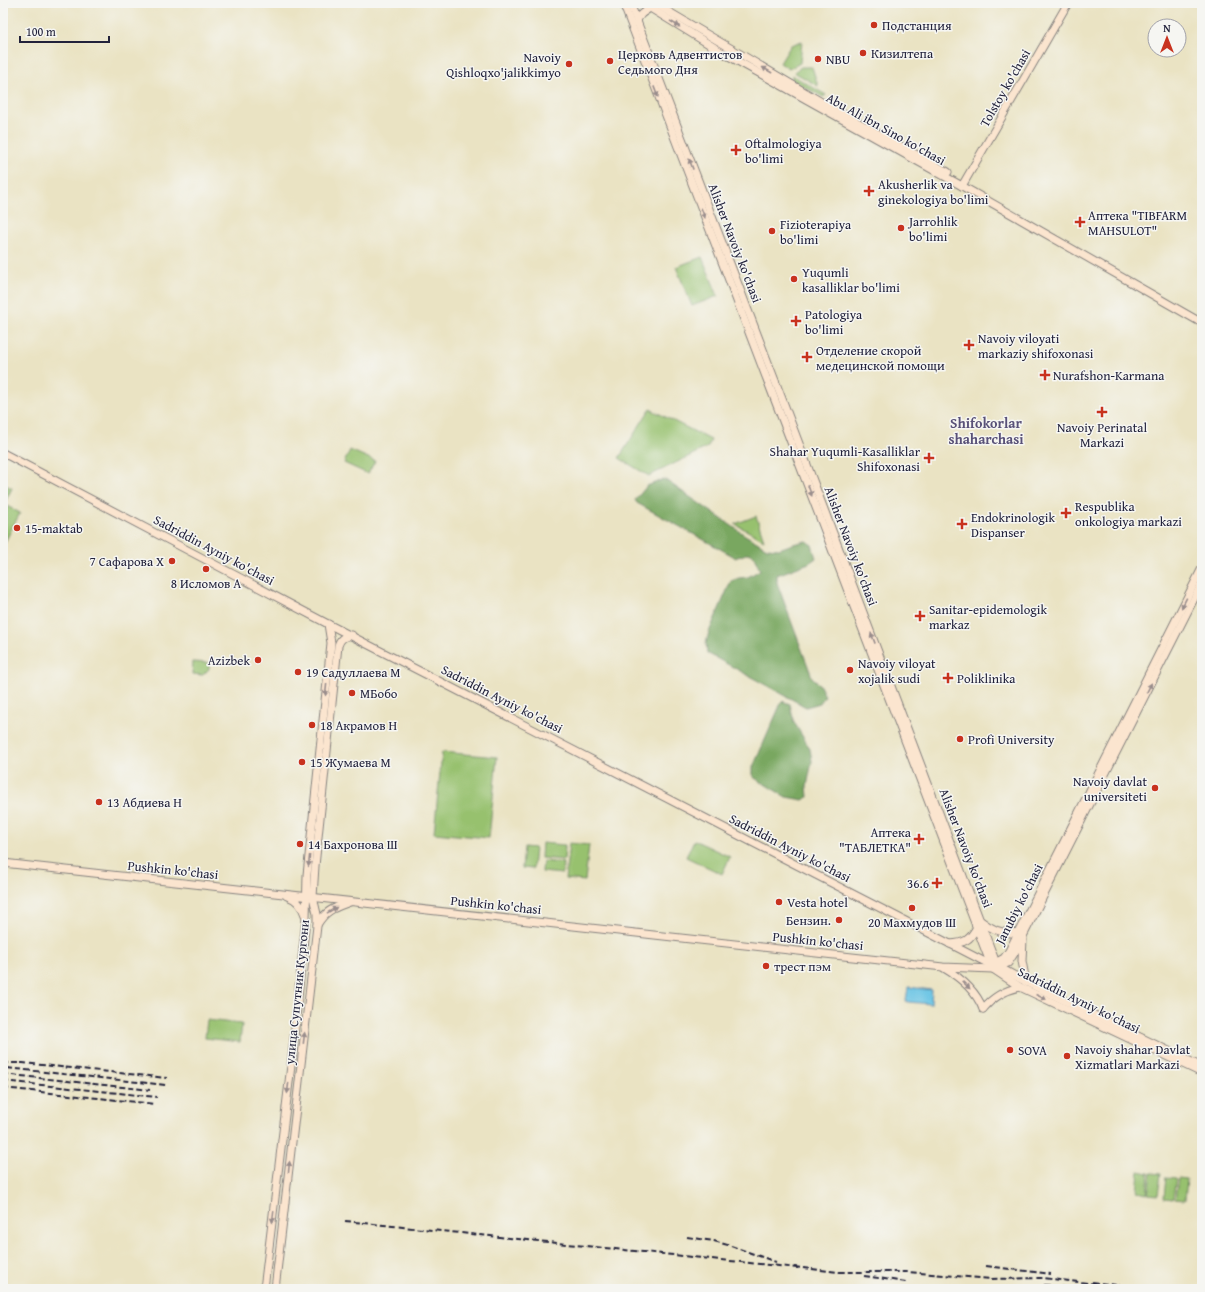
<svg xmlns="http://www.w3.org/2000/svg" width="1205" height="1292" viewBox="0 0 1205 1292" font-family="'Gentium Book Plus',serif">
<rect width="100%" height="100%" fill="#f6f6f2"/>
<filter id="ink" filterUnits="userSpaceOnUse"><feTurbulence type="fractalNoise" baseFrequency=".025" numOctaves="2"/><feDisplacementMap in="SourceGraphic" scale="8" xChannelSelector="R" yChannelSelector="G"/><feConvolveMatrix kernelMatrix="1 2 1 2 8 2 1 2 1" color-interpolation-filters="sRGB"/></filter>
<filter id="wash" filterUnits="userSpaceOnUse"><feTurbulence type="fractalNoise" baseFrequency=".012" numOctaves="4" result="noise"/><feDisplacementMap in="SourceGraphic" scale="16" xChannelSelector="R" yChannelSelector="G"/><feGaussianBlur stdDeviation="0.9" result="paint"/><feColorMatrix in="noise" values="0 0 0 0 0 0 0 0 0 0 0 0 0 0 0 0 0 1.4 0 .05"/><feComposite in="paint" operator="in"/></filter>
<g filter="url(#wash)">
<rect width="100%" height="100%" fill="#eae3c3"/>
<!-- green -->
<g fill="#97c16e" stroke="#5c7254">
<path d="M802,41L800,63L789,69L780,63L791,45Z"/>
<path d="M801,67H812L818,86L794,72Z"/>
<path d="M792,75L826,95L823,97L792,80Z"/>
<path d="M702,257L718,296L692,306L676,267Z"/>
<path d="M650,409L711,440L708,447L649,476L619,458Z"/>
<path d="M350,450L375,461L368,474L344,463Z"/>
<path d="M3,484L12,488L4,504L3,503Z"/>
<path d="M5,505L20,513L5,542L3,541V509Z"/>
<path d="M756,516L764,540L735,524Z"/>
<path d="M193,662L209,663V669L203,675L192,674Z"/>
<path d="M442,752L497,757L489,838L434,833Z"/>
<path d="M694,840L730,857L722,874L686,857Z"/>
<path d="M542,843L565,845L564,860L541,858Z"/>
<path d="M569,843L589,845L585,881L565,879Z"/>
<path d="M524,847L535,848L533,869L522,868Z"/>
<path d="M543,861L563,863L562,874L542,872Z"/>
<path d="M207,1020L242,1024L240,1042L205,1038Z"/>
<path d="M1139,1171L1149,1173L1147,1194L1137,1192Z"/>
<path d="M1151,1173L1161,1174L1158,1195L1148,1194Z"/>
<path d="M1166,1177L1176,1178L1173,1199L1164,1198Z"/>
<path d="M1178,1178L1187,1179L1185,1200L1175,1199Z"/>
</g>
<!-- forest -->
<g fill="#79a761" stroke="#4e644e">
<path d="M664,479L745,535L767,548L779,549L793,544L806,541L812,545L816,558L809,563L777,575V583L812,677L819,684L825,696L820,703L806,707L707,653L706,643L709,632L731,581L739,578L748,577L760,570L753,555L749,553L735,558L733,556L637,503L635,500L647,486Z"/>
<path d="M782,701L790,704L794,722L810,749L812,761L807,786L808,797L803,800L786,797L753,777V767Z"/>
</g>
<!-- water -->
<path fill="#66c3e4" stroke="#447290" d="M908,987L932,990L931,1004L908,1002L906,1001Z"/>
</g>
<g filter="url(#ink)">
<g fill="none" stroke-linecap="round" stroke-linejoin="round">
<!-- secondary casing -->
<g stroke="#86827f" stroke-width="9">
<g id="secondary">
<path d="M623,3L991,965L993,969L1020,987L1202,1073"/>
<path d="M630,3L784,404L996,963L999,967L1026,982L1202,1067"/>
<path d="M642,3L725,54L962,186L1202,323"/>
<path d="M654,3L825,104L948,172"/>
<path d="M637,22C638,15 644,12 650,8"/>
<path d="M962,186L1068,3"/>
<path d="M3,453L328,624L991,965"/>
<path d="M3,863L943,967L993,969L1008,963L1015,952L1202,583"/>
<path d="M287,896C296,899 302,905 305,915"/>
<path d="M981,921C992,930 1005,935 1019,932"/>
<path d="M317,925C326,910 334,908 350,902"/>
<path d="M1023,939L1022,961L1026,982"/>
<path d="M950,944C965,943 970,940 977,927"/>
<path d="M993,964L1004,958L1009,951L1202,568"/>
<path d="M944,968C961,978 976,991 983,1009"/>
<path d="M983,1009C992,998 1006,990 1020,987"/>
<path d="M264,1289L292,1057L306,919L307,875L331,643L328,624"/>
<path d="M275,1289L317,926V914L313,897L315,866L338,646C340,638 344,637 352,635"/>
</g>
</g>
<!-- secondary -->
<use href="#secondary" stroke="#fbe5cf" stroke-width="7"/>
<!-- rail -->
<g stroke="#22223b" stroke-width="2" stroke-dasharray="6 3" stroke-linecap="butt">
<path d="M3,1063H23L167,1078"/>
<path d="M7,1068L166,1085"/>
<path d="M3,1074L150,1090"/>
<path d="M3,1081L157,1097"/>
<path d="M3,1088L155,1104"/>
<path d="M345,1221L798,1268"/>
<path d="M687,1237L714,1241L731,1246L776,1262"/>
<path d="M986,1266L1051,1274"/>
<path d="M794,1267L839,1272H908L990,1279L1043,1278L1097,1284"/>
<path d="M864,1276L906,1282"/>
<path d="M1092,1282L1147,1289"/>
<path d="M1044,1285L1084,1289"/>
</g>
</g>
<!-- one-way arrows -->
<defs><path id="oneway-solid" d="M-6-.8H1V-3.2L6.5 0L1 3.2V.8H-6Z"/></defs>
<g fill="#998d8c">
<use href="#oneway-solid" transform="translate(675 24) rotate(32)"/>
<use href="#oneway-solid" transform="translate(767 70) rotate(-150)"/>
<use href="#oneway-solid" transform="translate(656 92) rotate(69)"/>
<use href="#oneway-solid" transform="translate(691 164) rotate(-111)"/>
<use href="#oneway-solid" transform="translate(703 213) rotate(69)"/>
<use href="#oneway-solid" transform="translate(810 491) rotate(70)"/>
<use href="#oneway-solid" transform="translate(1184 603) rotate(117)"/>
<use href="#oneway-solid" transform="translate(873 638) rotate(-111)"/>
<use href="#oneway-solid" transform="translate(1149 688) rotate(-63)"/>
<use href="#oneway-solid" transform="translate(326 690) rotate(96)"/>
<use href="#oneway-solid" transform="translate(309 861) rotate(96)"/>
<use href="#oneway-solid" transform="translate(332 910) rotate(-31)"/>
<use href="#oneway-solid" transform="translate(966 985) rotate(44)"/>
<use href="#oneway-solid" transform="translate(1041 997) rotate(25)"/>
<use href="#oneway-solid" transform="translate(304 1038) rotate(-83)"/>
<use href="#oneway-solid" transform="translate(288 1088) rotate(97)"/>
<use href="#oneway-solid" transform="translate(289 1167) rotate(-84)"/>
<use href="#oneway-solid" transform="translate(273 1217) rotate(97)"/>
</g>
</g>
<!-- markers -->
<g fill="#c8321e" stroke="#f6f6f2" stroke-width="1.5">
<circle cx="874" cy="25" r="4"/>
<circle cx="863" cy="53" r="4"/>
<circle cx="818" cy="59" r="4"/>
<circle cx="610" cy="61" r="4"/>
<circle cx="569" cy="64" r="4"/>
<path d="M734 144h4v4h4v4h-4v4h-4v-4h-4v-4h4z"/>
<path d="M867 185h4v4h4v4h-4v4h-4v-4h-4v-4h4z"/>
<path d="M1078 216h4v4h4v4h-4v4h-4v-4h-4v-4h4z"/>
<circle cx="901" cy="228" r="4"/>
<circle cx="772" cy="231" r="4"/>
<circle cx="794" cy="279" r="4"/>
<path d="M794 315h4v4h4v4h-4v4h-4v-4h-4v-4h4z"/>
<path d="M967 339h4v4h4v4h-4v4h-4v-4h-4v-4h4z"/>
<path d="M805 351h4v4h4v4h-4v4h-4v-4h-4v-4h4z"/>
<path d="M1043 369h4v4h4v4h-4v4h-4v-4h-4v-4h4z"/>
<path d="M1100 406h4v4h4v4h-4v4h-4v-4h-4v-4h4z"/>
<path d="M927 452h4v4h4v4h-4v4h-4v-4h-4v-4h4z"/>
<path d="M1064 507h4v4h4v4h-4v4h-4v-4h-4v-4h4z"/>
<path d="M960 518h4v4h4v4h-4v4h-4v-4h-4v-4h4z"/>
<circle cx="17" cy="528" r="4"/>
<circle cx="172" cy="561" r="4"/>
<circle cx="206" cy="569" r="4"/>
<path d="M918 610h4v4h4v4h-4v4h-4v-4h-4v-4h4z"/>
<circle cx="258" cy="660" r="4"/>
<circle cx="850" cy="670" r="4"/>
<circle cx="298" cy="672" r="4"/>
<path d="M946 672h4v4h4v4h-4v4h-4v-4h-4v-4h4z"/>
<circle cx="352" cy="693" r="4"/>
<circle cx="312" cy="725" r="4"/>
<circle cx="960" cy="739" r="4"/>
<circle cx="302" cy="762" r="4"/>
<circle cx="1155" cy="788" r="4"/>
<circle cx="99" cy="802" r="4"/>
<path d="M917 833h4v4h4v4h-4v4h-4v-4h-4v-4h4z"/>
<circle cx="300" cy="844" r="4"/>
<path d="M935 877h4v4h4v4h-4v4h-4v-4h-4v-4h4z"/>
<circle cx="779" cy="902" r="4"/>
<circle cx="912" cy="908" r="4"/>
<circle cx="839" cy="920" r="4"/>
<circle cx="766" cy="966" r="4"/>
<circle cx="1010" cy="1050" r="4"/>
<circle cx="1067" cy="1056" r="4"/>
</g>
<g text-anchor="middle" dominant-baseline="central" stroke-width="3" stroke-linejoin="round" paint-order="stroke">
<!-- poi labels -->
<g font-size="13" fill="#22223b" stroke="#f6f6f2" text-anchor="start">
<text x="882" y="25">Подстанция</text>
<text x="871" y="53">Кизилтепа</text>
<text x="618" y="54">Церковь Адвентистов<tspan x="618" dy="15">Седьмого Дня</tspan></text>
<text x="561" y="57" text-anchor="end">Navoiy<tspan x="561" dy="15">Qishloqxo'jalikkimyo</tspan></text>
<text x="826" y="59">NBU</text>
<text x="745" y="143">Oftalmologiya<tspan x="745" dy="15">bo'limi</tspan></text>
<text x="878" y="184">Akusherlik va<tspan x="878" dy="15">ginekologiya bo'limi</tspan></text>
<text x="1088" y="215">Аптека "TIBFARM<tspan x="1088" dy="15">MAHSULOT"</tspan></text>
<text x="909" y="221">Jarrohlik<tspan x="909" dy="15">bo'limi</tspan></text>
<text x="780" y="224">Fizioterapiya<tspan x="780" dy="15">bo'limi</tspan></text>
<text x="802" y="272">Yuqumli<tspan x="802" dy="15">kasalliklar bo'limi</tspan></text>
<text x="805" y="314">Patologiya<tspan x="805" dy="15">bo'limi</tspan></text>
<text x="978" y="338">Navoiy viloyati<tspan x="978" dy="15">markaziy shifoxonasi</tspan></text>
<text x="816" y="350">Отделение скорой<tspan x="816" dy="15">медецинской помощи</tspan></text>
<text x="1053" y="375">Nurafshon-Karmana</text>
<text x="1102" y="427" text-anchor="middle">Navoiy Perinatal<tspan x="1102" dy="15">Markazi</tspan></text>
<text x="920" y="451" text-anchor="end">Shahar Yuqumli-Kasalliklar<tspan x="920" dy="15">Shifoxonasi</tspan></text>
<text x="1075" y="506">Respublika<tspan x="1075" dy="15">onkologiya markazi</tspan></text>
<text x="971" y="517">Endokrinologik<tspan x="971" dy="15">Dispanser</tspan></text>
<text x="25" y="528">15-maktab</text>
<text x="164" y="561" text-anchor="end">7 Сафарова Х</text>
<text x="206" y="583" text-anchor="middle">8 Исломов А</text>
<text x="929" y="609">Sanitar-epidemologik<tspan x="929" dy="15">markaz</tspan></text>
<text x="250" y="660" text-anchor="end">Azizbek</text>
<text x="858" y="663">Navoiy viloyat<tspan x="858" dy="15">xojalik sudi</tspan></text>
<text x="306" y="672">19 Садуллаева М</text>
<text x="957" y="678">Poliklinika</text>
<text x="360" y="693">МБобо</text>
<text x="320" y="725">18 Акрамов Н</text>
<text x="968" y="739">Profi University</text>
<text x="310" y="762">15 Жумаева М</text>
<text x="1147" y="781" text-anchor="end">Navoiy davlat<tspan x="1147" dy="15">universiteti</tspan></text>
<text x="107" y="802">13 Абдиева Н</text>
<text x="911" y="832" text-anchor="end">Аптека<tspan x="911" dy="15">"ТАБЛЕТКА"</tspan></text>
<text x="308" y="844">14 Бахронова Ш</text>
<text x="929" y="883" text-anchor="end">36.6</text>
<text x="787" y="902">Vesta hotel</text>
<text x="831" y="920" text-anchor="end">Бензин.</text>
<text x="912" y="922" text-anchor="middle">20 Махмудов Ш</text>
<text x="774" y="966">трест пэм</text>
<text x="1075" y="1049">Navoiy shahar Davlat<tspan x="1075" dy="15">Xizmatlari Markazi</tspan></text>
<text x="1018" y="1050">SOVA</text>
</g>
<!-- street labels -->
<g font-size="13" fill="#22223b" stroke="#f6f6f2">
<text transform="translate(1005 88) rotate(-60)">Tolstoy ko'chasi</text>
<text transform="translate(886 129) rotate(29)">Abu Ali ibn Sino ko'chasi</text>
<text transform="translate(735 243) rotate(69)">Alisher Navoiy ko'chasi</text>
<text transform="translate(851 546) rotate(69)">Alisher Navoiy ko'chasi</text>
<text transform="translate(214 550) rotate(28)">Sadriddin Ayniy ko'chasi</text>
<text transform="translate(502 699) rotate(27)">Sadriddin Ayniy ko'chasi</text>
<text transform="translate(790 848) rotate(27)">Sadriddin Ayniy ko'chasi</text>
<text transform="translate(966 848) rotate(69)">Alisher Navoiy ko'chasi</text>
<text transform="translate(173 870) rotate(6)">Pushkin ko'chasi</text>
<text transform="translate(1019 904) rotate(-63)">Janubiy ko'chasi</text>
<text transform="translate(496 905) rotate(6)">Pushkin ko'chasi</text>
<text transform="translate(818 941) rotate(6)">Pushkin ko'chasi</text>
<text transform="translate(297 992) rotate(-84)">улица Супутник Кургони</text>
<text transform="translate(1079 1000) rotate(26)">Sadriddin Ayniy ko'chasi</text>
</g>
<!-- neighbourhood labels -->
<g font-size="14" font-weight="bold" fill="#595178" stroke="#f6f6f2">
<text x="986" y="423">Shifokorlar<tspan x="986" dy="16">shaharchasi</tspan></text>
</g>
</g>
<!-- margin -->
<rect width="1205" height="1292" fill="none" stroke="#f6f6f2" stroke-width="16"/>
<!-- north arrow -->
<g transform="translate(1167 38)"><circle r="19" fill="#f6f6f2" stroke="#a1a1a9"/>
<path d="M0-3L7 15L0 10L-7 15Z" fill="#c8321e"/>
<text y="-6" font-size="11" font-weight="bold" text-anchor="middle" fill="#22223b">N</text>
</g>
<!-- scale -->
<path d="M20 36v6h89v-6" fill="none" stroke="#22223b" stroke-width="2"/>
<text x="26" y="36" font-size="12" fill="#22223b" stroke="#f6f6f2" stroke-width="3" paint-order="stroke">100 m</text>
</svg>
